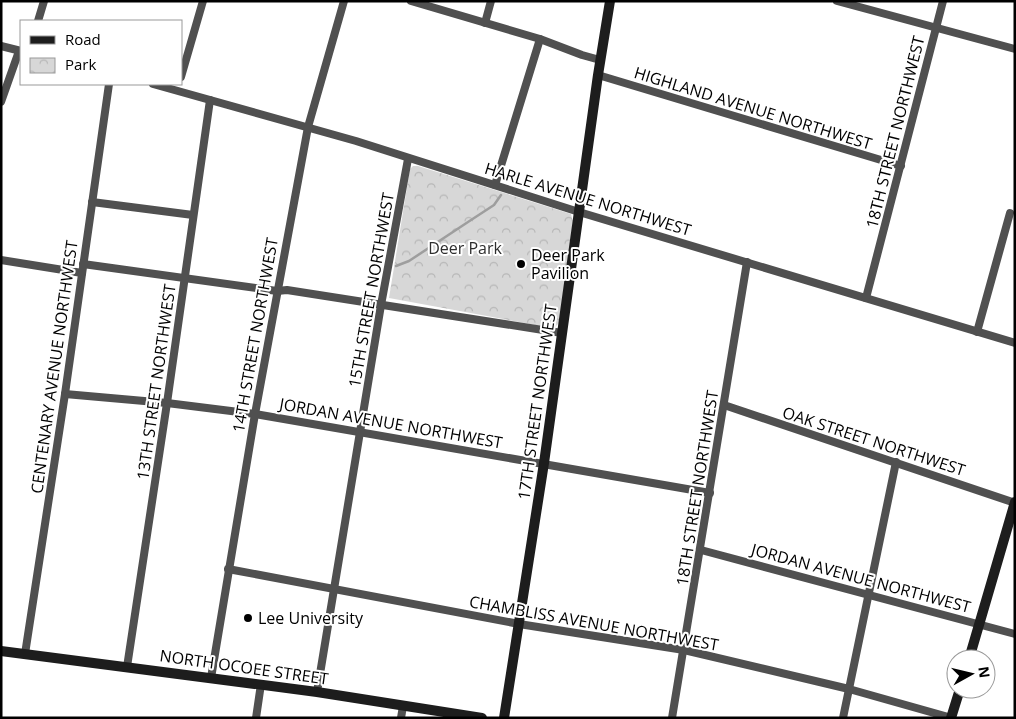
<svg xmlns="http://www.w3.org/2000/svg" width="1016" height="719" viewBox="0 0 1016 719" font-family="'Open Sans',sans-serif">
<defs>
<pattern id="park-crowns" width="20" height="18" patternUnits="userSpaceOnUse" patternTransform="scale(1.25)"><rect width="20" height="18" fill="#d7d7d7"/><path d="M2 6a3 3 0 1 1 6 0M12 15a3 3 0 1 1 6 0" fill="none" stroke="#b7b7b7"/></pattern>
</defs>
<rect width="100%" height="100%" fill="#fff"/>
<!-- park -->
<path fill="url(#park-crowns)" d="M413,166H418L571,214L573,222L559,323L555,327H546L389,298L410,169Z"/>
<g fill="none" stroke-linecap="round" stroke-linejoin="round">
<!-- stream -->
<path stroke="#9e9e9e" stroke-width="2.5" d="M396,266L409,261L468,222L494,205L501,195"/>
<!-- street -->
<g stroke="#505050" stroke-width="8">
<path d="M411,1L540,39L582,55L600,60"/>
<path d="M837,1L1015,49"/>
<path d="M38,21L44,1"/>
<path d="M485,23L491,1"/>
<path d="M1,46L21,51"/>
<path d="M598,75L901,166"/>
<path d="M181,77L203,1"/>
<path d="M153,84L356,141L579,212L1015,343"/>
<path d="M1,102L19,51"/>
<path d="M495,185L540,39"/>
<path d="M92,202L193,215"/>
<path d="M1,260L82,273"/>
<path d="M83,264L277,291L287,290L562,333"/>
<path d="M866,298L943,1"/>
<path d="M977,332L1010,213"/>
<path d="M65,394L167,403L255,414L710,493"/>
<path d="M724,405L1015,503"/>
<path d="M701,550L1015,634"/>
<path d="M228,569L519,624L684,650L849,689L952,718"/>
<path d="M25,654L65,394L109,84"/>
<path d="M127,667L167,403L210,100"/>
<path d="M211,678L255,414L308,127L344,1"/>
<path d="M317,692L381,305L408,159"/>
<path d="M256,718L261,684"/>
<path d="M401,718L403,706"/>
<path d="M672,718L747,262"/>
<path d="M843,718L896,462"/>
</g>
<!-- secondary -->
<g stroke="#1d1d1d" stroke-width="10">
<path d="M1,651L317,692L482,718"/>
<path d="M969,659L1015,502"/>
<path d="M504,718L544,463L598,75L610,1"/>
<path d="M951,718L960,689"/>
</g>
</g>
<!-- markers -->
<g fill="#000" stroke="#fff" stroke-width="2">
<circle cx="521" cy="264" r="5"/>
<circle cx="248" cy="618" r="5"/>
</g>
<g text-anchor="middle" dominant-baseline="central" stroke-width="4" stroke-linejoin="round" paint-order="stroke">
<!-- street labels -->
<g font-size="16" fill="#000" stroke="#fff">
<text transform="translate(753 108) rotate(17)">HIGHLAND AVENUE NORTHWEST</text>
<text transform="translate(895 132) rotate(-76)">18TH STREET NORTHWEST</text>
<text transform="translate(588 199) rotate(17)">HARLE AVENUE NORTHWEST</text>
<text transform="translate(371 290) rotate(-80)">15TH STREET NORTHWEST</text>
<text transform="translate(255 335) rotate(-80)">14TH STREET NORTHWEST</text>
<text transform="translate(54 367) rotate(-82)">CENTENARY AVENUE NORTHWEST</text>
<text transform="translate(156 382) rotate(-82)">13TH STREET NORTHWEST</text>
<text transform="translate(537 402) rotate(-82)">17TH STREET NORTHWEST</text>
<text transform="translate(391 423) rotate(10)">JORDAN AVENUE NORTHWEST</text>
<text transform="translate(874 441) rotate(18)">OAK STREET NORTHWEST</text>
<text transform="translate(697 488) rotate(-81)">18TH STREET NORTHWEST</text>
<text transform="translate(861 578) rotate(15)">JORDAN AVENUE NORTHWEST</text>
<text transform="translate(594 623) rotate(10)">CHAMBLISS AVENUE NORTHWEST</text>
<text transform="translate(244 667) rotate(8)">NORTH OCOEE STREET</text>
</g>
<!-- park labels -->
<g font-size="16" fill="#2e2e2e" stroke="#fff">
<text x="465" y="248">Deer Park</text>
</g>
<!-- poi labels -->
<g font-size="16" fill="#000" stroke="#fff" text-anchor="start">
<text x="531" y="255">Deer Park<tspan x="531" dy="18">Pavilion</tspan></text>
<text x="258" y="618">Lee University</text>
</g>
</g>
<!-- border -->
<rect width="1016" height="719" fill="none" stroke="#000000" stroke-width="5"/>
<!-- legend -->
<rect x="20" y="20" width="162" height="65" fill="#ffffff" stroke="#999999"/>
<rect x="30" y="36" width="25" height="8" fill="#1d1d1d" stroke="#999999"/>
<text x="65" y="45" font-size="15" fill="#000000">Road</text>
<rect x="30" y="58" width="25" height="15" fill="url(#park-crowns)" stroke="#999999"/>
<text x="65" y="70" font-size="15" fill="#000000">Park</text>
<!-- north arrow -->
<g transform="translate(971 674) rotate(82)"><circle r="24" fill="#ffffff" stroke="#999999"/>
<path d="M0-4L9 19L0 12L-9 19Z" fill="#000000"/>
<text y="-8" font-size="14" font-weight="bold" text-anchor="middle" fill="#000000">N</text>
</g>
</svg>
